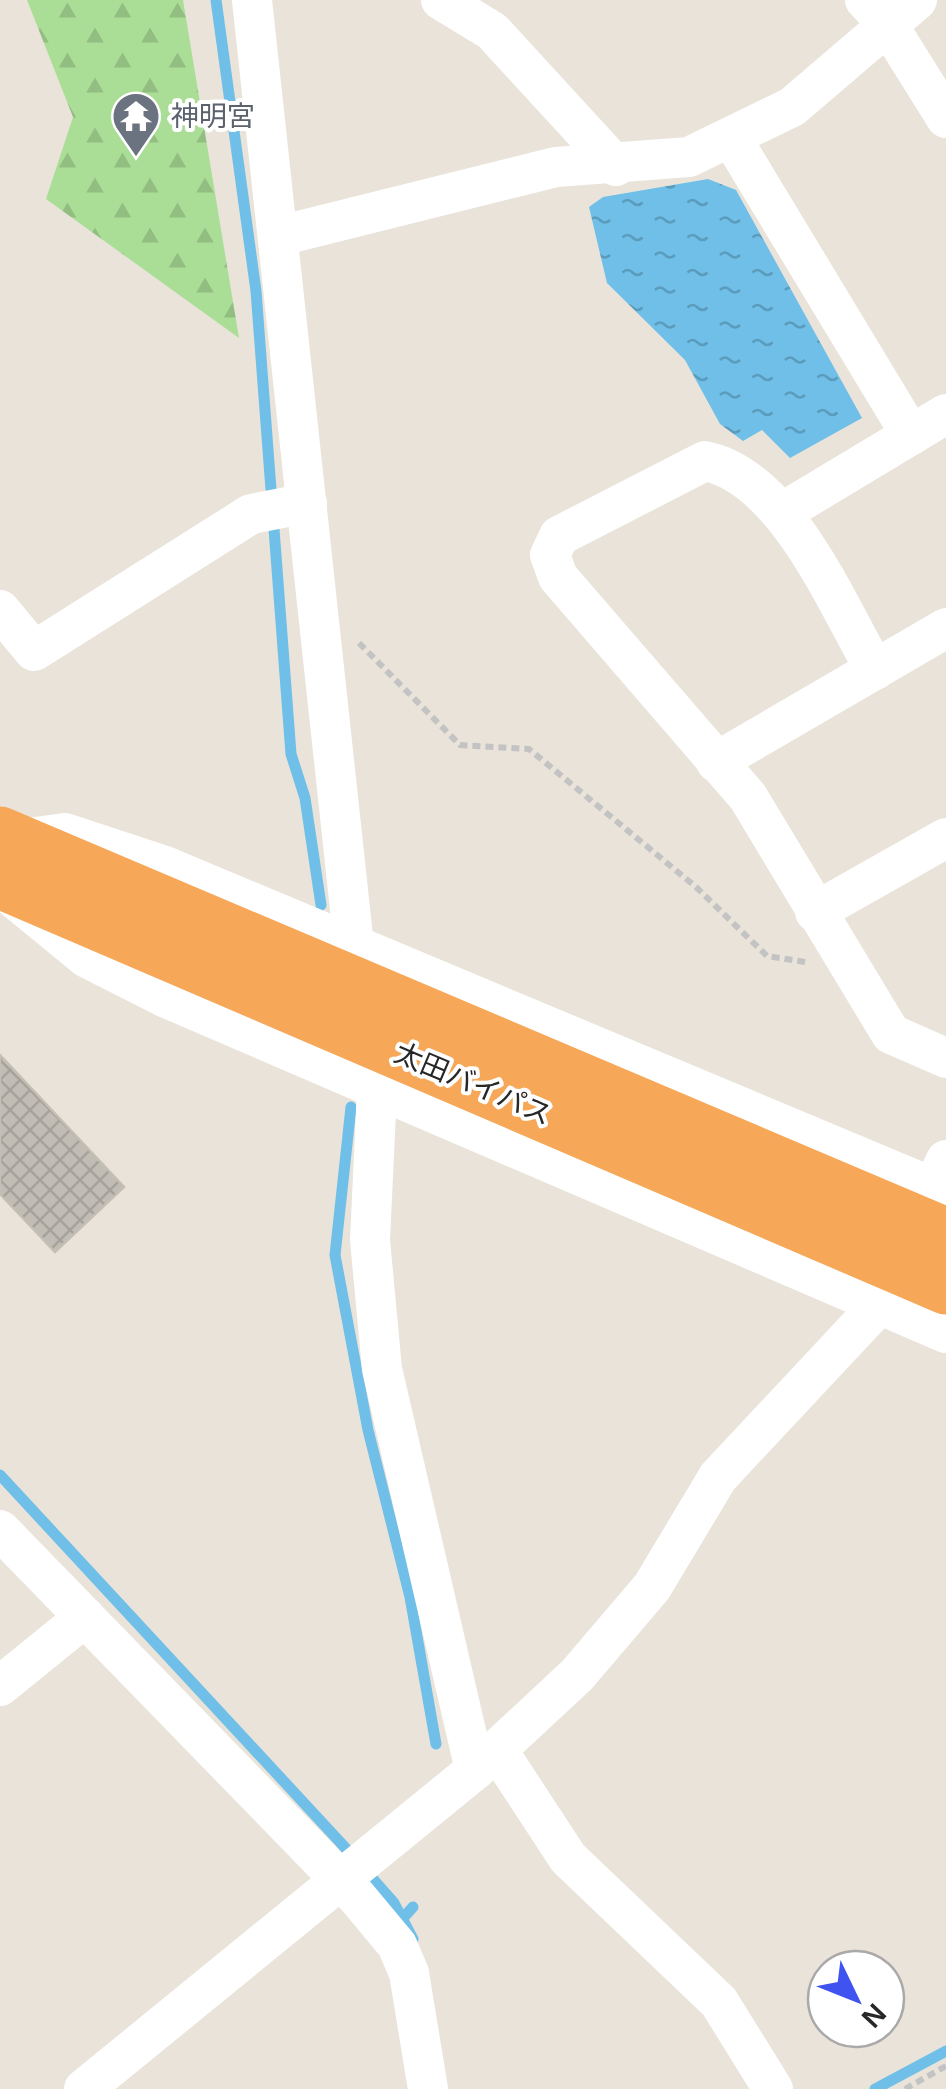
<svg xmlns="http://www.w3.org/2000/svg" width="946" height="2089" viewBox="0 0 946 2089" font-family="Helvetica,'Noto Sans JP',sans-serif">
<defs>
<pattern id="forest-firs" width="22" height="20" patternUnits="userSpaceOnUse" patternTransform="scale(2.5)"><rect width="22" height="20" fill="#aade97"/><path d="M5 1l3.5 6h-7zM16 11l3.5 6h-7z" fill="#92be82"/></pattern>
<pattern id="water-ripples" width="26" height="14" patternUnits="userSpaceOnUse" patternTransform="scale(2.5)"><rect width="26" height="14" fill="#6fbfe8"/><path d="M2 4q2-2 4 0t4 0M15 11q2-2 4 0t4 0" fill="none" stroke="#5b9bbc"/></pattern>
<pattern id="building-cross-hatch" width="8" height="8" patternUnits="userSpaceOnUse" patternTransform="scale(2.5)"><rect width="8" height="8" fill="#c1bdb5"/><path d="M0 0l8 8M0 8l8-8" fill="none" stroke="#a6a29c"/></pattern>
</defs>
<rect width="100%" height="100%" fill="#e9e3d9"/>
<!-- forest -->
<path fill="url(#forest-firs)" d="M27,0H183L239,338L46,199L73,117Z"/>
<!-- water -->
<path fill="url(#water-ripples)" d="M708,179L736,190L862,418L790,458L762,430L743,441L720,424L685,360L607,283L589,207L603,197Z"/>
<g fill="none" stroke-linecap="round" stroke-linejoin="round">
<!-- stream -->
<g stroke="#6fbfe8" stroke-width="11">
<path d="M216,0L256,291L291,754L305,798L321,905"/>
<path d="M351,1107L335,1255L368,1430L410,1597L436,1744"/>
<path d="M0,1475L340,1842L394,1903L413,1939"/>
<path d="M403,1918L413,1907"/>
<path d="M875,2089L946,2051"/>
</g>
</g>
<!-- building -->
<path fill="url(#building-cross-hatch)" stroke="#c4bfb3" stroke-width="2.5" d="M0,1055L124,1187L55,1252L0,1194Z"/>
<g fill="none" stroke-linecap="round" stroke-linejoin="round">
<!-- path -->
<g stroke="#c3c3c3" stroke-width="6" stroke-dasharray="8 5" stroke-linecap="butt">
<path d="M359,643L460,745L529,749L696,887L767,956L805,962"/>
<path d="M905,2089L946,2066"/>
</g>
<!-- minor -->
<g stroke="#fff" stroke-width="40">
<path d="M252,0L354,946"/>
<path d="M441,0L492,31L616,166"/>
<path d="M865,0L886,22L946,118"/>
<path d="M732,139L911,435"/>
<path d="M279,236L556,167L689,157L792,107L917,0"/>
<path d="M783,512L946,414"/>
<path d="M0,610L34,651L251,514L307,503"/>
<path d="M875,670C837,604 785,477 705,461L559,536L550,555L558,577L748,797L891,1034L946,1058"/>
<path d="M716,762L946,628"/>
<path d="M21,839L65,833L165,866L946,1193"/>
<path d="M15,899L87,958L164,997L946,1333"/>
<path d="M815,912L946,838"/>
<path d="M377,1090L370,1240L382,1369L475,1770"/>
<path d="M0,1530L357,1897L397,1945L409,1973L428,2089"/>
<path d="M0,1686L85,1617"/>
<path d="M498,1751L568,1858L719,2002L773,2089"/>
<path d="M84,2089L475,1770L577,1675L652,1587L718,1477L878,1306L946,1160"/>
</g>
<!-- highway -->
<g stroke="#f6a757" stroke-width="55">
<path d="M0,834L946,1235"/>
<path d="M0,881L946,1287"/>
</g>
</g>
<!-- icons -->
<defs>
<g id="temple-pin" transform="scale(2.5)"><path d="M0 17L-7.5 6A9.5 9.5 0 1 1 7.5 6Z" fill="#6b7280" stroke="#fff"/><path d="M0-6L5-2H3V0L6.5 2.5H4V6H1.5V3h-3V6H-4V2.5H-6.5L-3 0V-2H-5Z" fill="#fff"/></g>
</defs>
<g fill-rule="evenodd">
<use href="#temple-pin" x="136" y="116"/>
</g>
<g text-anchor="middle" dominant-baseline="central" stroke-width="8" stroke-linejoin="round" paint-order="stroke">
<!-- worship labels -->
<g font-size="28" fill="#5b616d" stroke="#fff" text-anchor="start">
<text x="171" y="116">神明宮</text>
</g>
<!-- street labels -->
<g font-size="28" fill="#272727" stroke="#fff">
<text transform="translate(473 1084) rotate(23)">太田バイパス</text>
</g>
</g>
<!-- north arrow -->
<g transform="translate(856 1999) rotate(133)"><circle r="48" fill="#ffffff" stroke="#a9a9a9" stroke-width="2.5"/>
<path d="M0-8L18 38L0 25L-18 38Z" fill="#3e53f0"/>
<text y="-15" font-size="28" font-weight="bold" text-anchor="middle" fill="#272727">N</text>
</g>
</svg>
